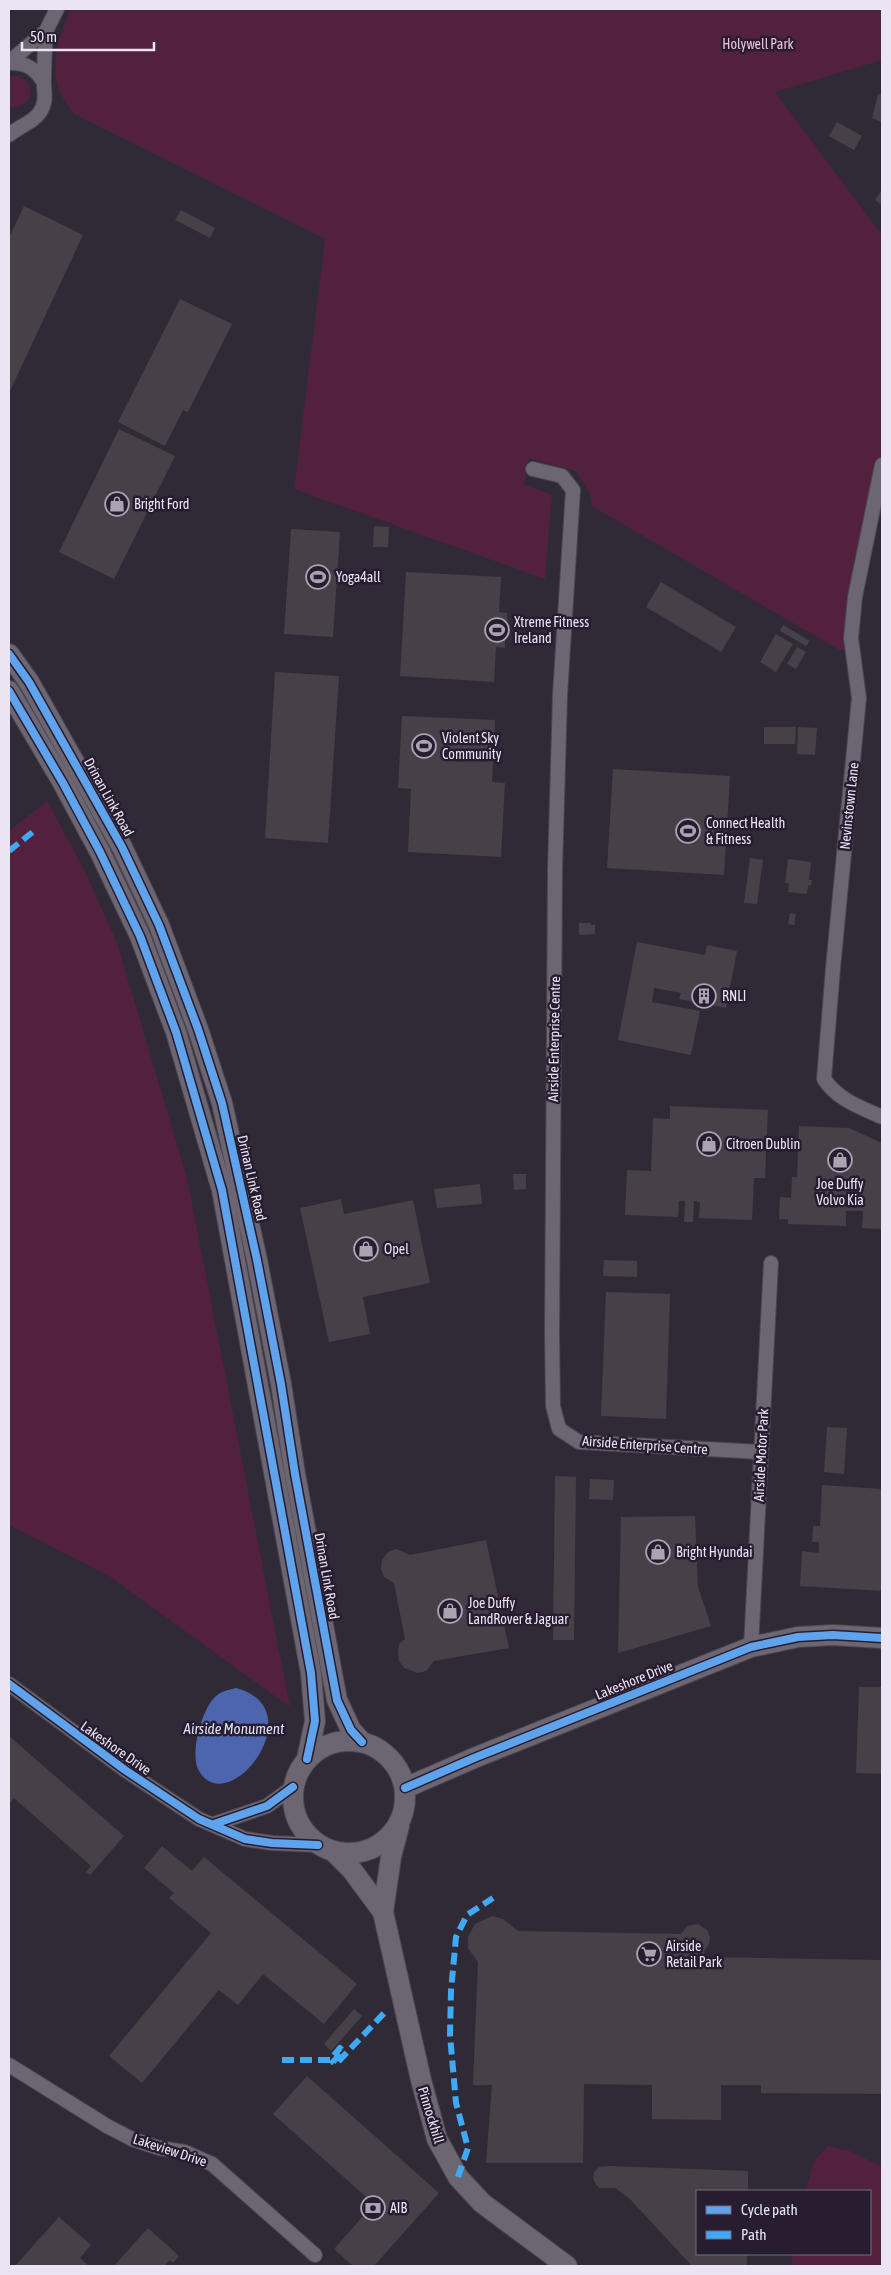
<svg xmlns="http://www.w3.org/2000/svg" width="891" height="2275" viewBox="0 0 891 2275" font-family="'Asap Condensed',sans-serif">
<rect width="100%" height="100%" fill="#302a36"/>
<!-- green -->
<g fill="#52213e">
<path d="M71,9H882V60L775,92L882,235V465L852,645L841,651L592,506L590,494L576,471L529,458L524,484L552,495L545,579L294,489L325,239L74,114C69,106 61,97 58,88C50,62 60,32 71,9Z"/>
<path d="M17,76C27,79 31,86 30,96C26,105 19,109 9,107V77Z"/>
<path d="M47,801L85,871L117,943L187,1178L290,1707L109,1576L9,1525V831Z"/>
<path d="M827,2146L850,2151L882,2167V2266H791L793,2254H870V2191H806L813,2163Z"/>
</g>
<!-- water -->
<path fill="#4c65ad" d="M236,1688C316,1709 226,1824 198,1769C190,1752 202,1709 215,1697C221,1691 228,1690 236,1688Z"/>
<!-- building -->
<g fill="#474049">
<path d="M878,94L882,95V122L872,118Z"/>
<path d="M837,122L862,136L854,150L829,136Z"/>
<path d="M882,190V205L875,200Z"/>
<path d="M24,206L83,235L9,393V238Z"/>
<path d="M181,210L215,228L210,238L175,220Z"/>
<path d="M180,299L232,324L188,412L183,410L165,446L118,422Z"/>
<path d="M119,429L175,456L114,579L59,552Z"/>
<path d="M374,526L389,527L388,547H373Z"/>
<path d="M291,529L340,532L333,637L284,634Z"/>
<path d="M406,572L501,577L499,612L507,613L508,637H505V648L496,647L494,682L400,676Z"/>
<path d="M661,582L736,627L721,652L646,607Z"/>
<path d="M783,625L810,641L806,646L780,631Z"/>
<path d="M776,634L793,644L776,672L760,662Z"/>
<path d="M797,647L806,652L796,669L787,664Z"/>
<path d="M275,672L339,676L328,843L265,838Z"/>
<path d="M402,716L495,720L492,782L505,783L501,857L408,852L411,789L398,788Z"/>
<path d="M764,727H796L795,744H764Z"/>
<path d="M798,727L817,728L815,755L797,754Z"/>
<path d="M613,769L730,776L724,875L607,868Z"/>
<path d="M750,858L763,860L757,904L744,903Z"/>
<path d="M788,859L811,862L809,880H812L811,886L808,885L807,894L788,892L789,883H785Z"/>
<path d="M790,913L796,914L794,925L788,924Z"/>
<path d="M579,923H591V925H595V934L579,935Z"/>
<path d="M637,942L705,955L707,945L737,951L726,1008L679,999L681,993L654,988L652,1002L700,1011L691,1055L618,1040Z"/>
<path d="M670,1106L768,1110L765,1178H754L752,1220L699,1218L700,1202L694,1201L693,1222H684L685,1201H679L678,1217L625,1215L627,1170L651,1171L653,1118L670,1119Z"/>
<path d="M799,1126L849,1128L882,1143V1229L862,1228L863,1211H846V1226L788,1224V1219H779L780,1197L791,1198L792,1177H797Z"/>
<path d="M513,1174H526V1189L514,1190Z"/>
<path d="M480,1184L482,1204L437,1208L434,1189Z"/>
<path d="M341,1199L344,1214L413,1200L430,1283L363,1297L370,1334L329,1342L300,1208Z"/>
<path d="M604,1260L637,1261V1277L603,1276Z"/>
<path d="M606,1292L670,1294L666,1419L601,1416Z"/>
<path d="M827,1427L847,1428L844,1474L824,1472Z"/>
<path d="M555,1476L576,1477L574,1640H553Z"/>
<path d="M590,1479L614,1480L613,1500L589,1499Z"/>
<path d="M822,1485L882,1489V1591L800,1586L802,1551L819,1553V1542H812L813,1526H820Z"/>
<path d="M695,1516L698,1587L711,1626L618,1653L621,1517Z"/>
<path d="M486,1540L509,1648L434,1661L426,1671L418,1673L404,1668L399,1661L398,1652L399,1644L405,1639L394,1583L384,1577L381,1569L382,1560L388,1552L396,1549L410,1555Z"/>
<path d="M859,1687H882V1774L856,1773Z"/>
<path d="M9,1736L124,1836L90,1875L86,1872L91,1866L14,1798L9,1804Z"/>
<path d="M162,1846L192,1871L204,1857L357,1984L324,2024L263,1974L238,2005L219,1990L142,2083L109,2056L211,1933L169,1898L174,1893L144,1868Z"/>
<path d="M492,1916L503,1919L518,1931L681,1934L687,1926L698,1924L707,1930L710,1937L709,1944L704,1951L705,1957L882,1960V2094L761,2093V2085H721V2120L652,2119V2085L584,2084L583,2163H486L492,2085H473L478,1962L468,1948V1937L475,1924Z"/>
<path d="M354,2009L362,2016L331,2051L324,2044Z"/>
<path d="M307,2076L439,2193L374,2266H353L334,2249L374,2204L273,2114Z"/>
<path d="M610,2166L748,2171V2191H697V2254H747V2266H692L629,2198L615,2188H600L596,2185L593,2178L594,2172L599,2167Z"/>
<path d="M59,2217L91,2245L80,2258L89,2266H15Z"/>
<path d="M148,2228L179,2256L173,2263L170,2260L166,2264L168,2266H114Z"/>
</g>
<g fill="none" stroke-linecap="round" stroke-linejoin="round">
<!-- street casing -->
<g stroke="#4b4650" stroke-width="16">
<g id="street">
<path d="M9,62L46,31L57,9"/>
<path d="M9,63C25,62 35,68 43,81"/>
<path d="M9,135C18,127 34,122 40,112C48,100 43,91 44,78C44,62 45,47 46,31"/>
<path d="M882,465L855,597L851,638L859,698L833,968L824,1079C838,1100 860,1107 882,1117"/>
<path d="M533,469L562,476L573,490L560,695L555,870L552,1334L553,1406L559,1429L579,1442L761,1452"/>
<path d="M751,1647L771,1263"/>
<path d="M9,1684L125,1770L199,1819L245,1839L272,1843L318,1845"/>
<path d="M214,1824L267,1806L293,1787"/>
<path d="M9,2065L107,2126L132,2139L159,2148L185,2152L212,2164L315,2255"/>
</g>
</g>
<!-- secondary casing -->
<g stroke="#4b4650" stroke-width="22">
<g id="secondary">
<path d="M9,654L29,682L122,847L159,925L198,1029L222,1103L257,1260L281,1384L295,1474L337,1700L351,1730L362,1742"/>
<path d="M9,691L63,783L100,852L140,936L176,1032L222,1190L311,1673L315,1721L307,1759"/>
<circle cx="349" cy="1797" r="56"/>
<path d="M405,1788L474,1758L751,1647L798,1637L833,1635L882,1638"/>
<path d="M399,1826L391,1857L383,1912L421,2080L437,2139L458,2177L482,2203L567,2266"/>
<path d="M334,1852L352,1870L383,1912"/>
</g>
</g>
<!-- street -->
<use href="#street" stroke="#6c6672" stroke-width="14"/>
<!-- secondary -->
<use href="#secondary" stroke="#6c6672" stroke-width="20"/>
<!-- quiet -->
<g stroke="#3fa9f5" stroke-width="6" stroke-dasharray="12 6" stroke-linecap="butt">
<path d="M9,851L34,831"/>
<path d="M282,2060H330L340,2048L343,2051L333,2062L336,2064L387,2010"/>
<path d="M458,2177L468,2148L456,2103L450,2035L451,1991L456,1937L467,1915L493,1898"/>
</g>
<!-- cycleway casing -->
<g stroke="#271c30" stroke-width="11">
<g id="cycleway">
<path d="M9,654L29,682L122,847L159,925L198,1029L222,1103L257,1260L281,1384L295,1474L337,1700L351,1730L362,1742"/>
<path d="M9,691L63,783L100,852L140,936L176,1032L222,1190L311,1673L315,1721L307,1759"/>
<path d="M9,1684L125,1770L199,1819L245,1839L272,1843L318,1845"/>
<path d="M405,1788L474,1758L751,1647L798,1637L833,1635L882,1638"/>
<path d="M214,1824L267,1806L293,1787"/>
</g>
</g>
<!-- cycleway -->
<use href="#cycleway" stroke="#60a3ed" stroke-width="8"/>
</g>
<!-- icons -->
<defs>
<g id="shop-ring" transform="scale(1.25)"><circle r="9.5" fill="#271c30" stroke="#aaa3b0" stroke-width="1.5"/><path d="M-5-2.5h2.3a2.7 3.5 0 0 1 5.4 0H5L5.5 6h-11ZM-1.5-2.5h3a1.5 2.3 0 0 0-3 0Z" fill="#aaa3b0"/></g>
<g id="stadium-ring" transform="scale(1.25)"><circle r="9.5" fill="#271c30" stroke="#aaa3b0" stroke-width="1.5"/><path d="M0-5a6.5 5 0 1 0 0 10a6.5 5 0 1 0 0-10ZM-3.5-1.8h7v3.6h-7Z" fill="#aaa3b0"/></g>
<g id="building-ring" transform="scale(1.25)"><circle r="9.5" fill="#271c30" stroke="#aaa3b0" stroke-width="1.5"/><path d="M-4-6H4V6H1V3H-1V6H-4ZM-2.5-4.3h1.7v1.8h-1.7ZM.8-4.3h1.7v1.8H.8ZM-2.5-1h1.7V.8h-1.7ZM.8-1h1.7V.8H.8Z" fill="#aaa3b0"/></g>
<g id="supermarket-ring" transform="scale(1.25)"><circle r="9.5" fill="#271c30" stroke="#aaa3b0" stroke-width="1.5"/><path d="M-6-5.5h2.5l.6 2H6L4.5 2H-2.5L-4.4-4H-6ZM-1.5 3.2a1.3 1.3 0 1 0 .1 0ZM3 3.2a1.3 1.3 0 1 0 .1 0Z" fill="#aaa3b0"/></g>
<g id="bank-ring" transform="scale(1.25)"><circle r="9.5" fill="#271c30" stroke="#aaa3b0" stroke-width="1.5"/><path d="M-6-4H6V4H-6ZM0-2.3a2.3 2.3 0 1 0 0 4.6a2.3 2.3 0 1 0 0-4.6Z" fill="#aaa3b0"/></g>
</defs>
<g fill-rule="evenodd">
<use href="#shop-ring" x="117" y="504"/>
<use href="#stadium-ring" x="318" y="577"/>
<use href="#stadium-ring" x="497" y="630"/>
<use href="#stadium-ring" x="424" y="746"/>
<use href="#stadium-ring" x="688" y="831"/>
<use href="#building-ring" x="704" y="996"/>
<use href="#shop-ring" x="709" y="1144"/>
<use href="#shop-ring" x="840" y="1160"/>
<use href="#shop-ring" x="366" y="1249"/>
<use href="#shop-ring" x="658" y="1552"/>
<use href="#shop-ring" x="450" y="1611"/>
<use href="#supermarket-ring" x="649" y="1954"/>
<use href="#bank-ring" x="373" y="2208"/>
</g>
<g text-anchor="middle" dominant-baseline="central" stroke-width="5" stroke-linejoin="round" paint-order="stroke">
<!-- park labels -->
<g font-size="14" fill="#f1c1d8" stroke="#271c30">
<text x="758" y="44">Holywell Park</text>
</g>
<!-- poi labels -->
<g font-size="14" fill="#ebe4f2" stroke="#271c30" text-anchor="start">
<text x="134" y="504">Bright Ford</text>
<text x="336" y="577">Yoga4all</text>
<text x="514" y="622">Xtreme Fitness<tspan x="514" dy="16">Ireland</tspan></text>
<text x="442" y="738">Violent Sky<tspan x="442" dy="16">Community</tspan></text>
<text x="706" y="823">Connect Health<tspan x="706" dy="16">&amp; Fitness</tspan></text>
<text x="722" y="996">RNLI</text>
<text x="726" y="1144">Citroen Dublin</text>
<text x="840" y="1184" text-anchor="middle">Joe Duffy<tspan x="840" dy="16">Volvo Kia</tspan></text>
<text x="384" y="1249">Opel</text>
<text x="676" y="1552">Bright Hyundai</text>
<text x="468" y="1603">Joe Duffy<tspan x="468" dy="16">LandRover &amp; Jaguar</tspan></text>
<text x="666" y="1946">Airside<tspan x="666" dy="16">Retail Park</tspan></text>
<text x="390" y="2208">AIB</text>
</g>
<!-- street labels -->
<g font-size="14" fill="#ebe4f2" stroke="#271c30">
<text transform="translate(109 797) rotate(61)">Drinan Link Road</text>
<text transform="translate(849 806) rotate(-84)">Nevinstown Lane</text>
<text transform="translate(554 1039) rotate(-89)">Airside Enterprise Centre</text>
<text transform="translate(252 1178) rotate(77)">Drinan Link Road</text>
<text transform="translate(645 1445) rotate(4)">Airside Enterprise Centre</text>
<text transform="translate(761 1455) rotate(-87)">Airside Motor Park</text>
<text transform="translate(327 1576) rotate(80)">Drinan Link Road</text>
<text transform="translate(634 1680) rotate(-22)">Lakeshore Drive</text>
<text transform="translate(116 1748) rotate(35)">Lakeshore Drive</text>
<text transform="translate(431 2115) rotate(73)">Pinnockhill</text>
<text transform="translate(170 2150) rotate(18)">Lakeview Drive</text>
</g>
<!-- water labels -->
<g font-size="15" font-style="italic" fill="#dae3f9" stroke="#271c30">
<text x="234" y="1728">Airside Monument</text>
</g>
</g>
<!-- border -->
<rect width="891" height="2275" fill="none" stroke="#ebe4f2" stroke-width="20"/>
<!-- legend -->
<rect x="696" y="2190" width="175" height="65" fill="#271c30" stroke="#756c7e"/>
<rect x="706" y="2206" width="25" height="8" fill="#60a3ed" stroke="#756c7e"/>
<text x="741" y="2215" font-size="15" fill="#ebe4f2">Cycle path</text>
<rect x="706" y="2231" width="25" height="8" fill="#3fa9f5" stroke="#756c7e"/>
<text x="741" y="2240" font-size="15" fill="#ebe4f2">Path</text>
<!-- scale -->
<path d="M22 42v8h132v-8" fill="none" stroke="#ebe4f2" stroke-width="2.5"/>
<text x="30" y="42" font-size="15" fill="#ebe4f2" stroke="#271c30" stroke-width="4" paint-order="stroke">50 m</text>
</svg>
